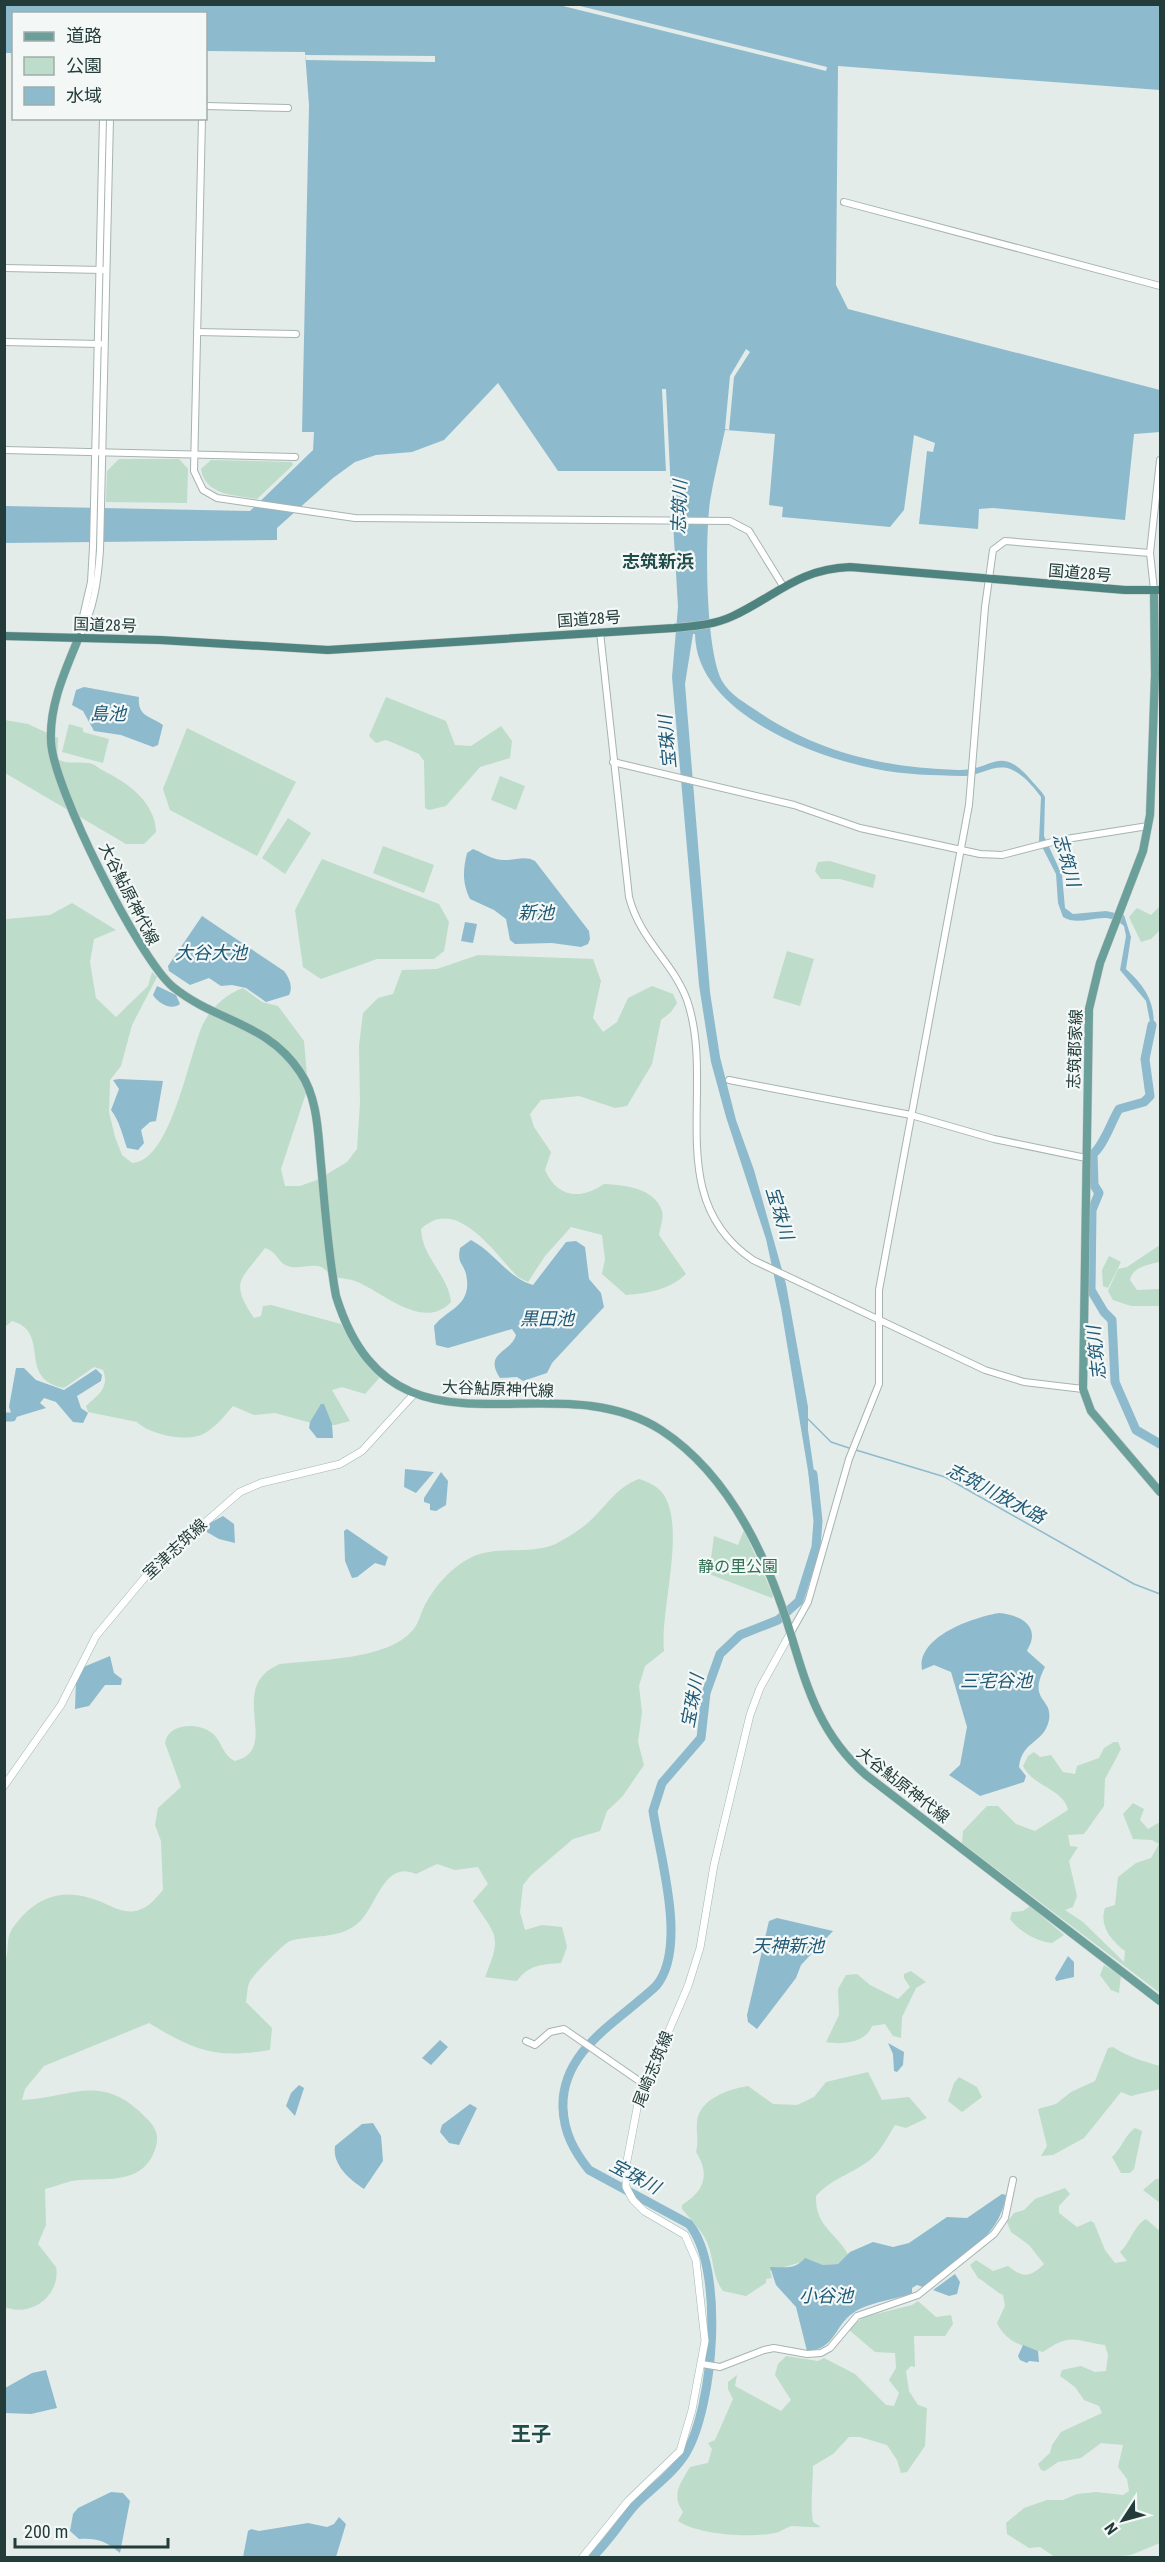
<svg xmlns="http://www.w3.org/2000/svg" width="1165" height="2562" viewBox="0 0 1165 2562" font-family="'Roboto Condensed','Noto Sans JP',sans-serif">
<rect width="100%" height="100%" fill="#e3ece9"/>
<!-- green -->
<g fill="#bddcca">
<path d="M119,459H179L188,469L187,503L106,502L107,471Z"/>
<path d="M211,460L292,462L293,465L257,499C236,495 205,496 201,469Z"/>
<path d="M386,697L446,721L455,745L471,746L501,726L512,741L510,758L480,767L446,806L429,810L425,808L424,761L419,754L396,744L386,740L376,743L369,736Z"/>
<path d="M5,720L28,724L58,738L57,759C69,765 76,761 88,763C94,763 99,769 104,771C129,784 155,802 156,832L144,844H126L5,773Z"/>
<path d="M69,724L83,728V732L109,739L103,763L62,752Z"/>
<path d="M187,728L296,782L257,856L170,810L163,789Z"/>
<path d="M500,776L525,786L516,810L491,800Z"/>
<path d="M288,818L311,833L285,874L262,858Z"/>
<path d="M383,846L434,865L424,893L373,873Z"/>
<path d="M322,859L439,904L449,922L444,951L434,959H377L321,979L303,967L295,910Z"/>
<path d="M818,862L830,861L876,875L873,888L840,879H821L815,871Z"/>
<path d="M72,903L116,930L94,939L90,962L96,998L116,1017L148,986L152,972L157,977L132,1025L121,1066L110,1080L109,1112L115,1137L122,1155L132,1163C171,1162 189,1054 203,1024C211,1008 226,994 243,988L262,1002L278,1006L304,1041L308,1087L281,1169L285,1186H300L317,1180L347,1162L357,1149L360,1103L359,1046L363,1013L378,998L393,994L402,970L437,969L478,955L593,959L601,981L593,1018L603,1032L617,1022L628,998L652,986L673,994L677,1003L671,1012L661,1020L652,1064L627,1106L615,1108L579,1096L541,1100L530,1114L534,1127L551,1152L545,1170C557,1198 581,1200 604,1184C624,1185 655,1188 662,1211C664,1218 660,1228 659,1235L686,1274C669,1290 649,1293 626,1295L602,1274L605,1259L602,1235L571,1227L545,1256L528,1282L518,1277C494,1253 457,1195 421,1229C422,1258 448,1274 451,1302C423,1332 382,1291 355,1281C348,1278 339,1279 333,1276C328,1274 326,1269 321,1267C310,1263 297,1271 285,1265C277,1260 277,1252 265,1248C241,1280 229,1281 254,1318L261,1316L263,1306L271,1305L341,1324L360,1355L381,1376L365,1394L342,1387L332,1390L350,1421L335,1425L315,1424L275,1413L254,1415L233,1406C225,1415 216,1427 205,1433C189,1443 150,1435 137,1422L88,1412L86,1406C98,1395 110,1388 103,1370L94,1367L64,1388C16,1379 52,1332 12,1321L5,1327L4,922L7,919L50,915Z"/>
<path d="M1160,906V930L1151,939L1141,942L1129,917L1137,908L1151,915Z"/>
<path d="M787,951L814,959L800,1006L773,998Z"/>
<path d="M1160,1245V1262C1149,1264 1132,1267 1130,1280L1137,1290L1160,1289V1306H1131L1113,1300L1108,1291L1118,1269L1127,1267Z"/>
<path d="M1109,1256L1121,1262L1108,1288L1103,1286L1102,1270Z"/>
<path d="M639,1479C649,1482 660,1487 665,1497C685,1532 660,1611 664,1651L645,1666L639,1686L642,1712L638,1742L644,1765L622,1797L607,1811L600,1831L573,1839L531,1875L523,1885L520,1912L525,1930L542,1925L562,1927L567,1947L561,1963C543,1964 528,1965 517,1981L485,1977C502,1935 497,1937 473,1901L488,1884L478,1867L455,1870L437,1864L416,1874C383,1859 377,1908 357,1924C337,1940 313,1934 290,1941C284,1943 251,1977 249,1983C247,1989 247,1996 246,2002L272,2028L270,2050C216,2059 195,2051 149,2023L44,2066L25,2089L22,2100C70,2098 98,2074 139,2111C145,2117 153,2123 156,2132C160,2143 152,2161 143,2168C124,2184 94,2177 72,2181C63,2183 54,2187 45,2189L46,2225L38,2244L56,2267C61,2295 31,2318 5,2307L4,1964C10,1953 5,1940 12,1929C34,1897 63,1886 99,1901C111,1906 125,1915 139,1910C149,1907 156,1898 163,1890L161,1841L155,1825L158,1808L181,1787L165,1743C168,1723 198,1722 212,1733C222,1741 222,1755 235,1761C283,1749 224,1687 280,1664C319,1659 386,1661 413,1630C418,1624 420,1616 423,1609C433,1588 451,1567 472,1557C500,1544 535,1557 561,1541C571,1535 582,1529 591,1520C606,1506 618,1486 639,1479Z"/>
<path d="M744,1530L773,1595L772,1598L709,1574L714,1536L738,1545Z"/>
<path d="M1114,1742H1118L1121,1749L1105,1779L1104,1806L1084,1834L1068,1835L1070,1846L1078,1847L1069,1861L1077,1896L1073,1907L1065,1910L1083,1922L1124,1962L1125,1951C1111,1940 1099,1926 1105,1908L1115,1905L1118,1877L1136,1863L1151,1858L1159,1844L1152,1840L1133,1839L1123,1814L1133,1803L1144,1809L1140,1820L1148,1829L1160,1822V1993L962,1843L963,1831L987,1806H998L1016,1824L1035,1831L1068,1810C1064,1789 1032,1786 1023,1766L1028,1756L1034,1752L1040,1757L1051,1755L1063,1772L1075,1774L1077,1766L1099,1758L1104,1748Z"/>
<path d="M1030,1906L1064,1935L1052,1943C1036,1941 1019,1931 1010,1919L1012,1912L1023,1911Z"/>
<path d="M1104,1965L1121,1975L1119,1993L1111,1990L1100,1975Z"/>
<path d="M911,1971L926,1982L916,1988L902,2017L901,2038L893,2036L885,2024L872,2026C866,2043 841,2045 826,2042L839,2015L838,1989L846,1975L857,1974L870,1985L898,1999L910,1987L904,1978V1974Z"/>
<path d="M1113,2047C1128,2057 1143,2061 1160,2066V2089L1131,2096L1121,2092L1084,2138L1053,2155L1041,2156L1047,2146L1038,2109L1056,2104L1071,2092L1095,2081L1108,2048Z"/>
<path d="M868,2072L882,2100L909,2097L927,2118L906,2128L895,2125C888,2136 881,2151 870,2160C852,2174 832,2178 816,2196C815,2227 836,2232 849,2256L838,2264L823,2265L809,2260L770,2271L772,2278L766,2279V2283L746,2296L723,2291C712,2277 714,2258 707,2242C701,2229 690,2219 682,2209V2205C705,2191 710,2174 696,2152C699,2141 696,2134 697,2123C698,2099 729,2089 748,2086L773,2104L797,2105L814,2097L826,2082Z"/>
<path d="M959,2077L977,2087L982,2097L962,2112L948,2101L954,2083Z"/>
<path d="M1135,2128L1142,2131L1134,2169L1130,2173H1121L1112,2157C1122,2148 1124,2136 1135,2128Z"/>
<path d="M1156,2179H1160V2203L1143,2190Z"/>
<path d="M1065,2188L1070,2194L1059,2206V2213L1077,2227L1091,2221L1094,2223L1105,2250L1115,2263L1127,2261L1120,2252C1131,2242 1134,2225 1146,2219L1160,2231V2543L1131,2555L1102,2558L1055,2557L1040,2547L1029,2548L1007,2534L1006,2523L1024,2508L1047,2500H1063L1077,2494L1096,2492L1123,2495L1129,2491L1127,2479L1118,2467L1123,2445L1101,2443L1081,2458L1058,2462L1045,2471L1041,2470L1038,2464L1050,2453L1052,2445L1061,2432L1102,2413L1099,2406L1084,2400L1075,2387L1060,2376L1062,2370L1081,2366L1095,2372L1106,2371L1108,2355L1105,2345C1074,2341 1072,2332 1043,2352C1023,2347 1006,2342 997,2323L1005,2306L1003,2295C993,2290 987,2283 978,2278L970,2265L976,2260L993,2271L1008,2266C1023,2278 1030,2278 1044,2264L1029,2245L1011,2232L1007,2222L1014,2213L1024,2210L1035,2199Z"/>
<path d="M918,2301L936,2317L951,2315L953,2324L945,2336H914L915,2367L911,2366L906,2371L909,2391L918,2405L927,2408L925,2446L907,2472L901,2473L897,2460L887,2445L860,2437H849L833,2454L813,2466C813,2485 810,2504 813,2522L821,2527C811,2528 802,2526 792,2526C786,2527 781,2532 775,2533C750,2538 699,2535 678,2521L683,2512C671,2495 680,2484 690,2467L708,2463L712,2449L708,2443L715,2440L733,2399L728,2389V2382L737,2375L735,2386L781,2411L791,2400L775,2375L778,2364L786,2356L818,2361L824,2358L855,2374L886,2405L894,2406L899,2393L889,2380L896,2368L895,2353L875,2352L848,2329L864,2317L912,2305Z"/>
</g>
<!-- water -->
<g fill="#8ebace">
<path d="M5,5H1160V90L838,66L836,285L848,309L1160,390V432L1134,434L1125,520L993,508L979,509L978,529L919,524L927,451L933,452L935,443L914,435L904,510L890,527L782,517L783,507L769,505L775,434L725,430C720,453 714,477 710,501C705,538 705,649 722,681C730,695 747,704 760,713C819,753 887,768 958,770C993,771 999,743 1031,780C1036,786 1041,790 1045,797L1044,836L1062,875L1065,908L1073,914L1106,911L1124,915L1131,937L1126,969C1148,989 1158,1007 1152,1038L1148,1034L1150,1022L1146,1001L1120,970L1126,936L1124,926C1105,907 1082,929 1063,917L1058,903L1056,874L1039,841L1041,797C1033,786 1020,771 1007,768C991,765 978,777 962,776C934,775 904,775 876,769C811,756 696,712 695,634H693L685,684L710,992L720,1057L736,1120L754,1170L786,1284L808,1407V1430L816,1485L810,1483L781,1308L766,1239L726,1117L711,1062L699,985L672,677L678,607L670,471H558L498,383L444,440L412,452L376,455L355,462L333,478L277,528V540L5,543V506L250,511L313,450L314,432H302L309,105L305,52L206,51V14H14L13,53H5Z"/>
<path d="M84,687L139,697C137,717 151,716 163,725L158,745L153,747L121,735L94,731L83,711L72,705L76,690Z"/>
<path d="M473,849C481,852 488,857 496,859C510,863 523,854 535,861L589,931L590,939L588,944L581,947L552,943L515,944L510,940L506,919L494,910L470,899C462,882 463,870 467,853Z"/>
<path d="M202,916L284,971C290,979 293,987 289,995L266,1002L246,988L232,985L221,986L209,978L190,985L169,971L168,966Z"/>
<path d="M465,922L477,924L473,943L461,941Z"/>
<path d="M157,986L176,995L180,1004C171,1011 158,1003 153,995Z"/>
<path d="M119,1079L163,1081L156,1121L150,1122L141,1130L144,1143L138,1150L127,1148C122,1134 120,1122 111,1110L119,1089L113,1080Z"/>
<path d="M471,1240C495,1253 507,1277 533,1285L566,1242L576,1241L585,1247L589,1279L601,1293L604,1307L552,1363L547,1373L523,1381L517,1377L500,1378C483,1352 511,1353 516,1335L512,1329L448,1348L436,1345L434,1326C448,1308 473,1306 466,1274C463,1262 457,1264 460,1248Z"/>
<path d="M16,1368H24L36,1380L64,1390L96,1369L102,1375L101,1381L77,1396L81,1408L88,1413L83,1423L73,1422L56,1402L44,1398L40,1403L46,1408L13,1418L9,1407Z"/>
<path d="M321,1404H324L332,1424L333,1438H317L309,1428L310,1422Z"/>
<path d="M405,1469L434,1472L416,1493L404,1487Z"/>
<path d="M441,1472L448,1481L446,1505L436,1511L430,1510V1504L424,1502V1498Z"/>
<path d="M223,1516L234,1524L235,1543L219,1539L205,1531L208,1524Z"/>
<path d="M347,1529L388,1557L385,1566L375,1563L357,1577L352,1578L345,1561L344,1531Z"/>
<path d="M999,1613C1014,1614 1037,1622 1031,1642C1030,1645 1028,1648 1027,1651L1045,1667C1027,1702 1053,1697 1049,1720C1044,1744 1022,1740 1019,1767L1026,1776L1024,1782L980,1796L949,1775L960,1765L967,1727L951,1672L934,1665L922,1670C916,1636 975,1617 999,1613Z"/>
<path d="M110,1656L114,1673L122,1679L121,1685H105L89,1706L75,1709L76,1679L81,1668Z"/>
<path d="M777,1918L833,1931L801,1965L796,1978L757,2029L748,2022L747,2015L768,1925L769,1921Z"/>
<path d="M1068,1956L1074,1962V1977L1056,1981L1055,1978Z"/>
<path d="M440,2040L448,2047L431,2065L422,2058Z"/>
<path d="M888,2043L904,2052L903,2065L897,2072L894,2071L893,2054Z"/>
<path d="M299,2085L304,2088L295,2116L286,2106L291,2093Z"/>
<path d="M470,2104L477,2108L459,2145L449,2143L440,2132L442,2125Z"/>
<path d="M373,2123L381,2136L383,2161L364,2189C350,2180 332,2165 335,2146L362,2124Z"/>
<path d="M1002,2194L1006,2195C1000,2239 955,2262 923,2287L917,2285L912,2288V2293C895,2300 868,2302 853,2313C834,2326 835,2350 807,2351L796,2307L776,2285L770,2267C785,2267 795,2270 805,2258L823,2265L838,2264L850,2252L873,2242L893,2247L909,2243L947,2217L967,2218Z"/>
<path d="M955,2274L960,2282L957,2294L949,2296L933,2290Z"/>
<path d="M1023,2345L1038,2351L1039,2362L1029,2361L1027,2363L1020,2360L1018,2356Z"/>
<path d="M46,2370L57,2408L31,2414L5,2413V2388L32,2373Z"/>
<path d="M111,2492L123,2493L130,2501L120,2553C106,2541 97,2538 79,2539L70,2531L73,2514L78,2508Z"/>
<path d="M339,2517L346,2524L336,2557H243L248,2531L251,2529L259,2531L308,2523L327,2527L334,2524Z"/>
</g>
<!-- pier -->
<g fill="#e3ece9">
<path d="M559,5H576L827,67L826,71Z"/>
<path d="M305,55L435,56V62L306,60Z"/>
<path d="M746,349L750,352L734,377L729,430L725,429L730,376Z"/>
<path d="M662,389H666L670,471L666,472Z"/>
</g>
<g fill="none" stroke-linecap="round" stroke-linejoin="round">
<!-- stream -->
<g stroke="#8ebace" stroke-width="1.5">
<path d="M808,1419L831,1442L852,1449"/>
<path d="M856,1450L945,1477L1134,1584L1160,1594"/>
</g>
<!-- river -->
<g stroke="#8ebace" stroke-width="9">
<path d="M1152,1025L1145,1059L1150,1096L1144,1102L1119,1109C1111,1122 1104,1145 1093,1154L1094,1185L1099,1193L1092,1210L1091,1290L1104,1312L1112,1320L1115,1382L1136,1430L1160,1444"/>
<path d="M4,1417H12"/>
<path d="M591,2558C608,2543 620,2522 635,2505C651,2489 674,2473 686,2453C714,2405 725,2268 689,2224L589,2170C574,2151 564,2133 563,2108C561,2050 618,2022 656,1986C688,1948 660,1857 653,1811L662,1783L701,1738L706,1693L720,1654L740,1635L778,1620L799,1601L816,1547L818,1521L813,1474"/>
</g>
<!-- tertiary casing -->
<g stroke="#a6b4b1" stroke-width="8">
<g id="tertiary">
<path d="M206,106L288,108"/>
<path d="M202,118L194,471L203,490L217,498L355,518L730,521L749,531L783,586"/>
<path d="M844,202L1160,286"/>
<path d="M4,268L103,270"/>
<path d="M197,332L296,334"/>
<path d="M4,342L100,344"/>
<path d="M4,450L295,457"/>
<path d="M1154,590L1150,553L1160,460"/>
<path d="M600,632L629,897C640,940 673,962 687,1000C717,1088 661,1198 753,1260L985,1370L1024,1382L1083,1389"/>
<path d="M79,634L91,582L93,547L103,118"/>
<path d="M79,637C94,610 98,580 100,550L110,118"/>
<path d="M613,762L794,805L860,828L980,854L1002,855L1060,840L1148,826"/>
<path d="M729,1080L911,1115L994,1139L1086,1158"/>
<path d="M790,1634L808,1602L849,1459L879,1384V1290L969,805L985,607L993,550L1005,541L1150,553"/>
<path d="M526,2041L535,2045L550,2032L564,2029L645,2085"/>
<path d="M702,2364L720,2367L764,2350L774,2348L807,2354L821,2353L830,2348L857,2316L918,2295L994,2234L1005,2218L1013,2180"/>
</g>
</g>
<!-- secondary casing -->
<g stroke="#a1b7b3" stroke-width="8">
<g id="secondary">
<path d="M4,1786L61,1705L96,1636L151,1570L240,1492L261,1483L340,1464L362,1451L414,1394"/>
<path d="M582,2558L628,2501L680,2451L692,2410L705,2341L696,2260L685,2235L644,2211L633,2200L626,2187V2166L638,2103L688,1986L700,1948L714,1865L750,1715L760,1688L790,1634"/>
</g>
</g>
<!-- primary casing -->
<g stroke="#c1c8c8" stroke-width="9">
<g id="primary">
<path d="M1154,590L1155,675L1150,815L1143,851L1100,963L1089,1009L1083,1389L1091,1411L1160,1492"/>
<path d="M79,637C65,671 49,705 51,742C53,787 139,959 173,987C216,1022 267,1022 300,1072C318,1098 318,1134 321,1164C325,1208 328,1253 336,1296C392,1477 548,1358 661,1430C727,1473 765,1552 788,1625C806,1684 818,1733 866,1775L1160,2001"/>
</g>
</g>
<!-- trunk casing -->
<g stroke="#c1c8c8" stroke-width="9">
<path id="trunk" d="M4,636L160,640L328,650L674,628C695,626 714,625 733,616C776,596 798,569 850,567L1125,590H1160"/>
</g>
<!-- tertiary -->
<use href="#tertiary" stroke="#fff" stroke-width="6"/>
<!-- secondary -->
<use href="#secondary" stroke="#fff" stroke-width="7"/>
<!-- primary -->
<use href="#primary" stroke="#6a9f9a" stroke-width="8"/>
<!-- trunk -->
<use href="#trunk" stroke="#4e837f" stroke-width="8"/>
</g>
<g text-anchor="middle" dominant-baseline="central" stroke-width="4.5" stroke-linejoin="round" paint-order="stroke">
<!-- street labels -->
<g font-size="16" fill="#233c39" stroke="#f3f8f7">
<text transform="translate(1080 573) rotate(5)">国道28号</text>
<text transform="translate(589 619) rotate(-4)">国道28号</text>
<text transform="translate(105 625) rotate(2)">国道28号</text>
<text transform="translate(129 894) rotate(63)">大谷鮎原神代線</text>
<text transform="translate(1075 1049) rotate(-88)">志筑郡家線</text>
<text transform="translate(498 1389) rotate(2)">大谷鮎原神代線</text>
<text transform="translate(175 1549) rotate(-43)">室津志筑線</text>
<text transform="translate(903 1785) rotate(38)">大谷鮎原神代線</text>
<text transform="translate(653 2069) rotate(-68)">尾崎志筑線</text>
</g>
<!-- park labels -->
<g font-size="16" fill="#307153" stroke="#f3f8f7">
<text x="738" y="1566">静の里公園</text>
</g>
<!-- water labels -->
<g font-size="18" font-style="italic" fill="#205975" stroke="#f3f8f7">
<text transform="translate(679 507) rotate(-88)">志筑川</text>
<text x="108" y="713">島池</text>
<text transform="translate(667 742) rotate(-95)">宝珠川</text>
<text transform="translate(1067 860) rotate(74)">志筑川</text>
<text x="536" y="912">新池</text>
<text x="211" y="952">大谷大池</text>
<text transform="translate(780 1213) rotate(73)">宝珠川</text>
<text x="547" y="1318">黒田池</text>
<text transform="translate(1096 1353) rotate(-96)">志筑川</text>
<text transform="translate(996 1493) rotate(28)">志筑川放水路</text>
<text x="996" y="1680">三宅谷池</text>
<text transform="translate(692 1701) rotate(-79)">宝珠川</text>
<text x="788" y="1945">天神新池</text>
<text transform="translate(635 2176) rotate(28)">宝珠川</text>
<text x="826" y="2295">小谷池</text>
</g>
<!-- neighbourhood labels -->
<g font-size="18" font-weight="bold" fill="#204d49" stroke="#f3f8f7">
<text x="658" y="561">志筑新浜</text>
</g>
<!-- quarter labels -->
<g font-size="20" font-weight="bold" fill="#204d49" stroke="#f3f8f7">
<text x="531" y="2434">王子</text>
</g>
</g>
<!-- border -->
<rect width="1165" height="2562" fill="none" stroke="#233c39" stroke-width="12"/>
<!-- legend -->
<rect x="12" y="12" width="195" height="108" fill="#f3f8f7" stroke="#a0adab" stroke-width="1.5"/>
<rect x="24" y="32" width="30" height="9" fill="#6a9f9a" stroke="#a0adab" stroke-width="1.5"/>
<text x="66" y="42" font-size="18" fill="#233c39">道路</text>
<rect x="24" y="57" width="30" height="18" fill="#bddcca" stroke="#a0adab" stroke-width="1.5"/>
<text x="66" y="72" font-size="18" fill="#233c39">公園</text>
<rect x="24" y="87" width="30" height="18" fill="#8ebace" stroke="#a0adab" stroke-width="1.5"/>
<text x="66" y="102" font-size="18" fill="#233c39">水域</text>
<!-- north arrow -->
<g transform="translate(1123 2520) rotate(234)" stroke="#f3f8f7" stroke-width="4.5" paint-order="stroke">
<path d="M0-4.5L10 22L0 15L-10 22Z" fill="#233c39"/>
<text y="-9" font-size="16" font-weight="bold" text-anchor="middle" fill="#233c39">N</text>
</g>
<!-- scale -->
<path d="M15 2538v9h153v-9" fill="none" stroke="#233c39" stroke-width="3"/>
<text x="24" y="2538" font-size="18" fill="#233c39" stroke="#f3f8f7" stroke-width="4.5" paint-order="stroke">200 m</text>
</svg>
